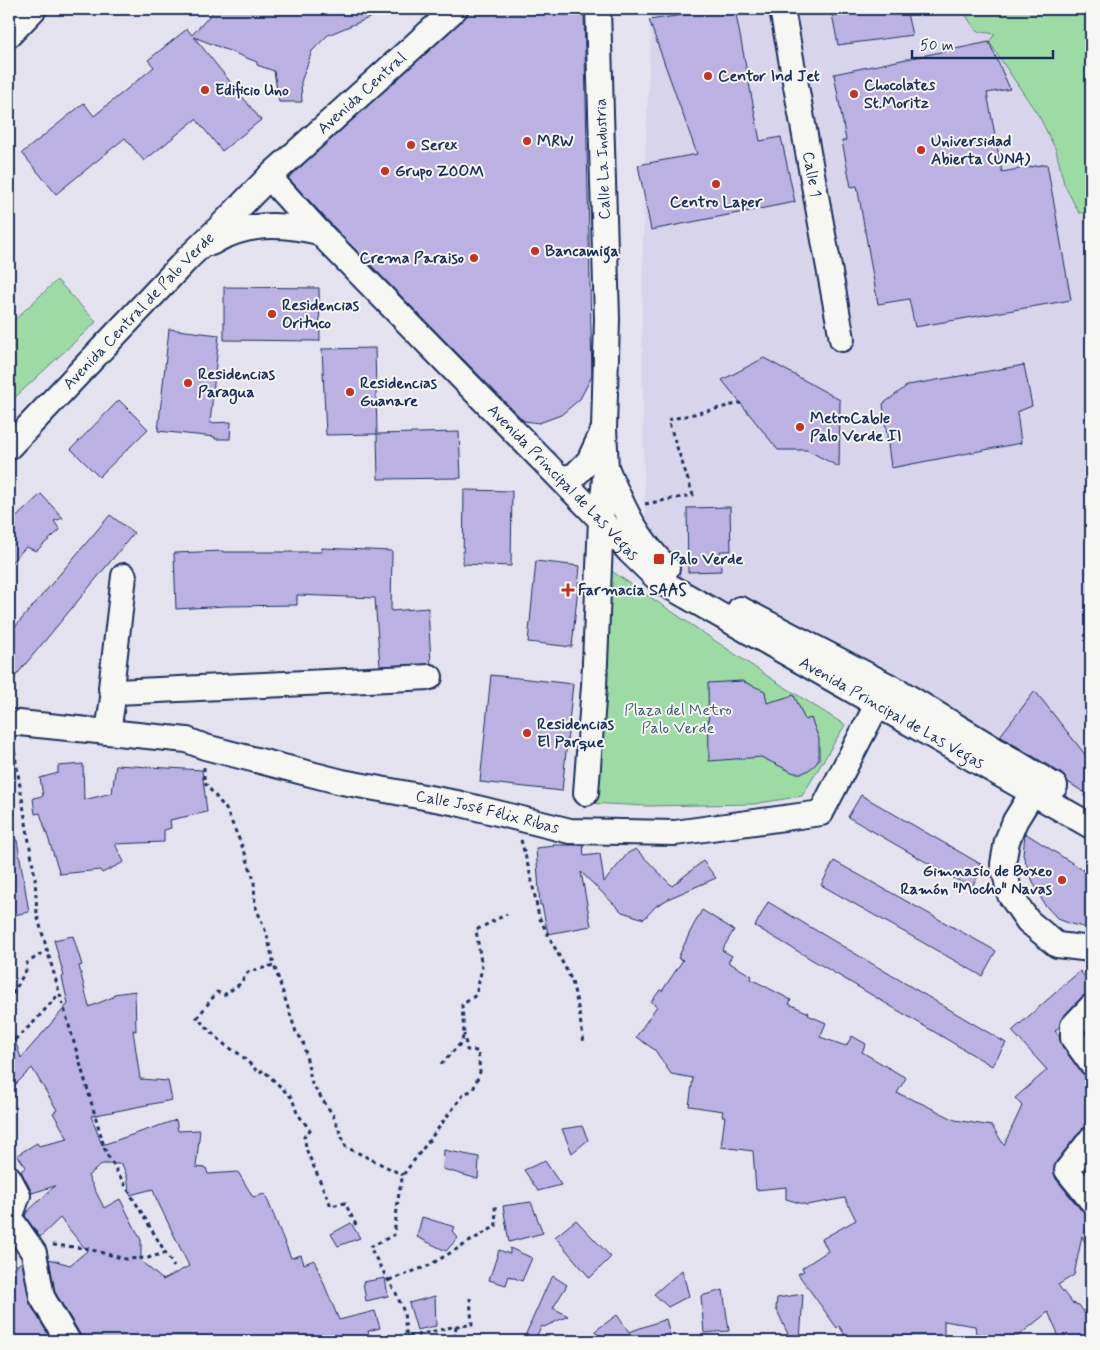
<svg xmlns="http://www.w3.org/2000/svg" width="1100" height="1350" viewBox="0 0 1100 1350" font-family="Mynerve,sans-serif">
<rect width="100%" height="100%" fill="#e4e2ee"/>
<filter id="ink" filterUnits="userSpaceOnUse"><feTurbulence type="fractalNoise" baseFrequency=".02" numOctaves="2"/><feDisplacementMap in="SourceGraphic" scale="10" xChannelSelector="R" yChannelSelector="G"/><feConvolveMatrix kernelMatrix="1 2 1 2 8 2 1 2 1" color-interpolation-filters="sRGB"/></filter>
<g filter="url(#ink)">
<!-- built -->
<path fill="#d8d4eb" d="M652,9H1091V797L792,635L684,582L663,563L646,526L644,477L642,327L644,184Z"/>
<!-- green -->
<g fill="#9ddba4" stroke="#5c8581">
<path d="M962,9H1090L1091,11V212L1079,213L1064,184L1056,150L1040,118L989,42L995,34L976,31Z"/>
<path d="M57,280L96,322L9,403V325Z"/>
<path d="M604,566L772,679L845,725L802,796L754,804L647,806L586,803Z"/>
</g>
<!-- building -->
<g fill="#bbb2e3" stroke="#1b2f5e" fill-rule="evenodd">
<path d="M216,9H391L328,35L312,51L301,82L302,102H279L274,71L257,65V62L194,37L261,120L222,151L196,119L144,161L125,138L56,194L22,153L84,103L94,116L154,67L148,60L187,29L192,35Z"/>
<path d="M468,9H584L592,376L580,399L561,415L539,423L524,421L348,242L288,178L464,19L468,14Z"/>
<path d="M724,9H735L760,141L781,137L795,202L651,230L638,165L697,154L649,20Z"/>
<path d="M831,9H906L912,35L838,45Z"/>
<path d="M989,42L1010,89L987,93L1002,172L1047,164L1071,300L915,327L909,299L878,304L857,186L851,187L842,141L846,140L834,74Z"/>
<path d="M224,287L319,288L320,341L224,340Z"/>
<path d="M169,329L219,335L210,423L231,422L230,439H215V437L158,431Z"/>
<path d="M375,348L377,434L326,435L322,349Z"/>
<path d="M764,358L840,400L839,467L807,450H778L722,380Z"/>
<path d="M1024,365L1032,406L1017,412L1021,443L891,468L883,404L908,385Z"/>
<path d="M119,400L148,429L99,477L71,449Z"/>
<path d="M459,432L461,478L378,479L377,434Z"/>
<path d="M464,490L512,491L511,566L463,564Z"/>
<path d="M41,494L63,518L54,521L60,530L36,551L26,547L9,565V524Z"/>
<path d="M730,507L731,551H720L721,571L688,572L687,508Z"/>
<path d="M110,515L134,533L9,684V634Z"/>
<path d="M322,548L392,551L391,611L428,608L431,664L380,666L375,598L297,595V605L226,606L176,609L174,553L223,551V552H322Z"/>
<path d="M536,561L580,566L572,647L528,642Z"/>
<path d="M491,675L573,684L562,791L480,782Z"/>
<path d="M742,681L765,691L767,703L794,695L805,720L811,718L819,739V759L816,764L810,769L803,773H794L761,757L709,761L708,683Z"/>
<path d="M1035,691L1091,762V797L1068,782L1062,774L1000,736Z"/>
<path d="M83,764L84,800L112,793L116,765L202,770L207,812L170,820L171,828L164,830V842L115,844L124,862L102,873L100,870L60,874L40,813L35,814L33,798L43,796L40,778L58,773V766Z"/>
<path d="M861,795L984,866L971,888L848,817Z"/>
<path d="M1025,833L1091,875V929L1071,924L1058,919L1044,904L1034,884L1023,855Z"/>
<path d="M9,840H17L29,912L9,916Z"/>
<path d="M553,845H583L584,856L600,854L604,882L628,853L636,849L672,886L703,861L716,878L670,898L656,906L644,919L622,912L581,872L591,926L548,934L542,905H540L536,848L554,846Z"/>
<path d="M834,861L996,951L982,976L821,885Z"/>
<path d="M768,902L1006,1043L992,1066L755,926Z"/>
<path d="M702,910L734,930L722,950L732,956L728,962L752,976L751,979L791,1000L789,1004L809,1013L808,1015L826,1023L820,1037L846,1046L852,1036L866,1044L862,1052L906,1078L897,1093L923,1104L955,1120L992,1126L1004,1145L1022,1106L1015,1098L1047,1070L1012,1031L1080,971L1091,984V994H1087L1081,998L1063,1017L1059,1027L1055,1031L1059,1036L1062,1046L1080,1071L1085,1075L1091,1077V1123L1080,1131L1056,1162L1054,1173L1056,1179L1080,1209L1086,1213H1091V1253L1082,1236L1074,1275L1058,1285L1072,1303L1079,1305L1091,1322V1341H1058L1057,1331L1048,1312L1012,1341H977L975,1326L944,1321V1341H849L839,1326L837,1328L798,1274L804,1271L802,1268L828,1251L822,1239L856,1220L845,1198L807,1205L786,1199V1187L756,1190L753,1151L721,1147L725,1116H722L723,1111L689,1106L693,1078L671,1074L655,1050L636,1037L657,1006L651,1002L660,990L662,991L683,960L678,958L691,930Z"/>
<path d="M73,936L82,965L79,966L89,1007L113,997L114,994L135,991L136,1031L133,1030L140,1079L168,1081L172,1100L91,1116L102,1145L176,1120L178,1131L200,1130L196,1167L206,1168L208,1174L238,1172L253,1197L265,1194L291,1258L301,1255L304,1264L314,1260L339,1320L375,1311L380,1328L368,1331L371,1341H82L80,1334L55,1292L49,1259L70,1265L87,1251L60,1218L40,1237L25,1216L27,1212L55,1186L32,1193L21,1171L26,1167L17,1155L37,1143L39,1146L68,1139L53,1113L57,1110L32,1068L9,1091V1030L11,1029L21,1058L68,1004L62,977L64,976L54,940ZM102,1164H122L127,1177L130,1195L153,1189L156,1198L189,1266L163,1280L141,1261V1240L120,1199L104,1208L88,1176Z"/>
<path d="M582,1126L588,1140L572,1153L562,1129Z"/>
<path d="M444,1150L479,1157L478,1179L443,1169Z"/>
<path d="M545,1161L561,1185L538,1191L524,1170Z"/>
<path d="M531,1202L543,1233L509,1242L503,1206Z"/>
<path d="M422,1217L455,1227L452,1231L458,1238L446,1251L417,1237Z"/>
<path d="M576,1220L611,1257L590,1278L555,1237Z"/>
<path d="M351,1223L360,1238L338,1246L331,1234Z"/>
<path d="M510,1248L532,1258L522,1281L509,1276L506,1285L489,1280L499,1250L510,1254Z"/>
<path d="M22,1262L30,1304L52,1341H34L31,1337L16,1340L12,1319L9,1322V1271Z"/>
<path d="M682,1270L689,1296L668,1307L654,1294Z"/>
<path d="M553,1276L567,1285L553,1308L568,1316L544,1327L542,1326L533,1341L525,1336L548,1284Z"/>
<path d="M385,1278L388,1296L366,1301L363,1282Z"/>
<path d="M723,1290L729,1331L704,1333L701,1296Z"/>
<path d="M803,1294L800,1341H791L776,1308L777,1298Z"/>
<path d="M435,1296L436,1326L417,1330L409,1303Z"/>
<path d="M617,1315L629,1332L666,1319L671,1341H602L595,1331Z"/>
</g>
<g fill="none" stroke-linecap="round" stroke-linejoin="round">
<!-- minor casing -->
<g stroke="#1b2f5e" stroke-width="28">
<g id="minor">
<path id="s1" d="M782,9L842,339"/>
<path d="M9,35L34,9"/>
<path id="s2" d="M269,177L319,232L601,520L630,552L660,581L1091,826"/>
<path d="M211,243C245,222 281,223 319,232"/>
<path id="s3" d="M9,447L187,259L217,230L269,177L455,9"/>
<path d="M607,470C624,510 636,537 667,568"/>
<path d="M561,478L574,476L589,461L602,433"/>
<path d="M124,576L111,688L117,692L430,677"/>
<path d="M740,609L900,692L1055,786"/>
<path id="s4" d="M9,722L187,740L205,747L342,782L457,803L570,831L675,833L821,813L877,705L900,692"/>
<path d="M108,732L114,691"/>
<path d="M1033,792L1015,821L1007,841L1003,864L1010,895L1028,921L1057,945L1091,949"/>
<path d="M586,793L594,686L601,520L606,468L604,429L607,319L598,9"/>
<path d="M1091,1007L1073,1026V1038L1091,1063"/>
<path d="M1091,1139L1067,1170L1091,1200"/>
<path d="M9,1178L18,1195L10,1218L34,1253L42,1297L68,1341"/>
</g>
</g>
<!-- path -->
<g stroke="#1b2f5e" stroke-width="3" stroke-dasharray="4 4" stroke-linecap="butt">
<path d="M645,504L693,495L668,420L741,403"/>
<path d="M13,743L35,878L37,915L106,1153L174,1267"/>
<path d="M204,767V782L226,809L245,853L254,880L255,905L267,935L274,965"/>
<path d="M521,840L531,877L539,917L572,981L578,1007L584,1043"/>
<path d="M9,1001L26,970L27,963L47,950"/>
<path d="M9,1045L34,1022L59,994"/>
<path d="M441,1064L461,1043L464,1034L462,1005L476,995L482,968L476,930L507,914"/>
<path d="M356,1225L345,1203L331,1206L307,1151L304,1137L310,1130L297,1113L292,1098L263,1070L259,1073L241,1055L225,1045L197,1018L217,992L224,995L240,984L248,972L274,965L296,1032L303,1041L312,1084L333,1115L346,1147L403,1175"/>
<path d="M53,1245L85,1248L125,1259L148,1258L165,1253"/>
<path d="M389,1280L428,1266L496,1226L495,1205"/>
<path d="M456,1326L455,1335L460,1341"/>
<path d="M409,1337L456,1326L472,1325L470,1298"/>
<path d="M411,1341L406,1332L404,1312L396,1293L381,1268L370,1247L394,1235L399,1192L403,1175L464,1094L473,1090L480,1072L478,1051L467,1050L464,1034"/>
</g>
<!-- minor -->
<use href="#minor" stroke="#f6f6f2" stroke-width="24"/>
</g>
</g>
<!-- markers -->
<g fill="#c8321e" stroke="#f6f6f2" stroke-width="2">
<circle cx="708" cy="76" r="5"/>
<circle cx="205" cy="90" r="5"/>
<circle cx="854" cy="94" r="5"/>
<circle cx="527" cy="141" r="5"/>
<circle cx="411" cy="145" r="5"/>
<circle cx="921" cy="150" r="5"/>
<circle cx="385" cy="171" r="5"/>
<circle cx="716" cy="184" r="5"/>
<circle cx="535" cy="251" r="5"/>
<circle cx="474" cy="258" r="5"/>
<circle cx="272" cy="314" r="5"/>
<circle cx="188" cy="383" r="5"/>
<circle cx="350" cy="392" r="5"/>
<circle cx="800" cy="427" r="5"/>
<rect x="653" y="553" width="12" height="12" rx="2.5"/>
<path d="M565.5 582.5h5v5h5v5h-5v5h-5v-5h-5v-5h5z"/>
<circle cx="527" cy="733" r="5"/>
<circle cx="1062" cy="880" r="5"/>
</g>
<g text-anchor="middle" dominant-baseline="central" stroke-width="4" stroke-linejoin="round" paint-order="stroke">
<!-- poi labels -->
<g font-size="16" font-weight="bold" fill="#1b2f5e" stroke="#f6f6f2" text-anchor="start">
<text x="718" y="76">Centor Ind Jet</text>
<text x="864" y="85">Chocolates<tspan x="864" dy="18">St.Moritz</tspan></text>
<text x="215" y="90">Edificio Uno</text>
<text x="537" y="141">MRW</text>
<text x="931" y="141">Universidad<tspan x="931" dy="18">Abierta (UNA)</tspan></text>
<text x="421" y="145">Serex</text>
<text x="395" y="171">Grupo ZOOM</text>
<text x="716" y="202" text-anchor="middle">Centro Laper</text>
<text x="545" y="251">Bancamiga</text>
<text x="464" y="258" text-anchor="end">Crema Paraiso</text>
<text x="282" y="305">Residencias<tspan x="282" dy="18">Orituco</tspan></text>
<text x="198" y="374">Residencias<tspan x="198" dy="18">Paragua</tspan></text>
<text x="360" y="383">Residencias<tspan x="360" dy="18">Guanare</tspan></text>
<text x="810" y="418">MetroCable<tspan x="810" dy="18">Palo Verde II</tspan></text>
<text x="670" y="559">Palo Verde</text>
<text x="578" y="590">Farmacia SAAS</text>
<text x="537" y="724">Residencias<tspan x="537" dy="18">El Parque</tspan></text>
<text x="1052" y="871" text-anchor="end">Gimnasio de Boxeo<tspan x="1052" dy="18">Ramón "Mocho" Navas</tspan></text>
</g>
<!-- street labels -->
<g font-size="16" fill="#1b2f5e" stroke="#f6f6f2">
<text stroke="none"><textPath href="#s3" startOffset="500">Avenida Central</textPath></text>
<text transform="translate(603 159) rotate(-92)">Calle La Industria</text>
<text stroke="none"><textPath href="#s1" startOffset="168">Calle 1</textPath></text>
<text stroke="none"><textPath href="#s3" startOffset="188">Avenida Central de Palo Verde</textPath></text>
<text stroke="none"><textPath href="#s2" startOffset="424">Avenida Principal de Las Vegas</textPath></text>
<text stroke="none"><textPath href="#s2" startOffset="829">Avenida Principal de Las Vegas</textPath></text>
<text stroke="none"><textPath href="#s4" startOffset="488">Calle José Félix Ribas</textPath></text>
</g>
<!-- park labels -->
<g font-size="16" fill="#3c5a70" stroke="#f6f6f2">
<text x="678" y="710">Plaza del Metro<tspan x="678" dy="18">Palo Verde</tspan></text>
</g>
</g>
<!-- margin -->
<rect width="1100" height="1350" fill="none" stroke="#f6f6f2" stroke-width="30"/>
<rect x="15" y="15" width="1070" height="1320" fill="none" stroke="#1b2f5e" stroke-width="2" filter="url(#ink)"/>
<!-- scale -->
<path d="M912 50v8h141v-8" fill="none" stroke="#1b2f5e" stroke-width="2.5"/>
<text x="920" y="50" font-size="15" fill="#1b2f5e" stroke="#f6f6f2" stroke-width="4" paint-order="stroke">50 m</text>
</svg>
